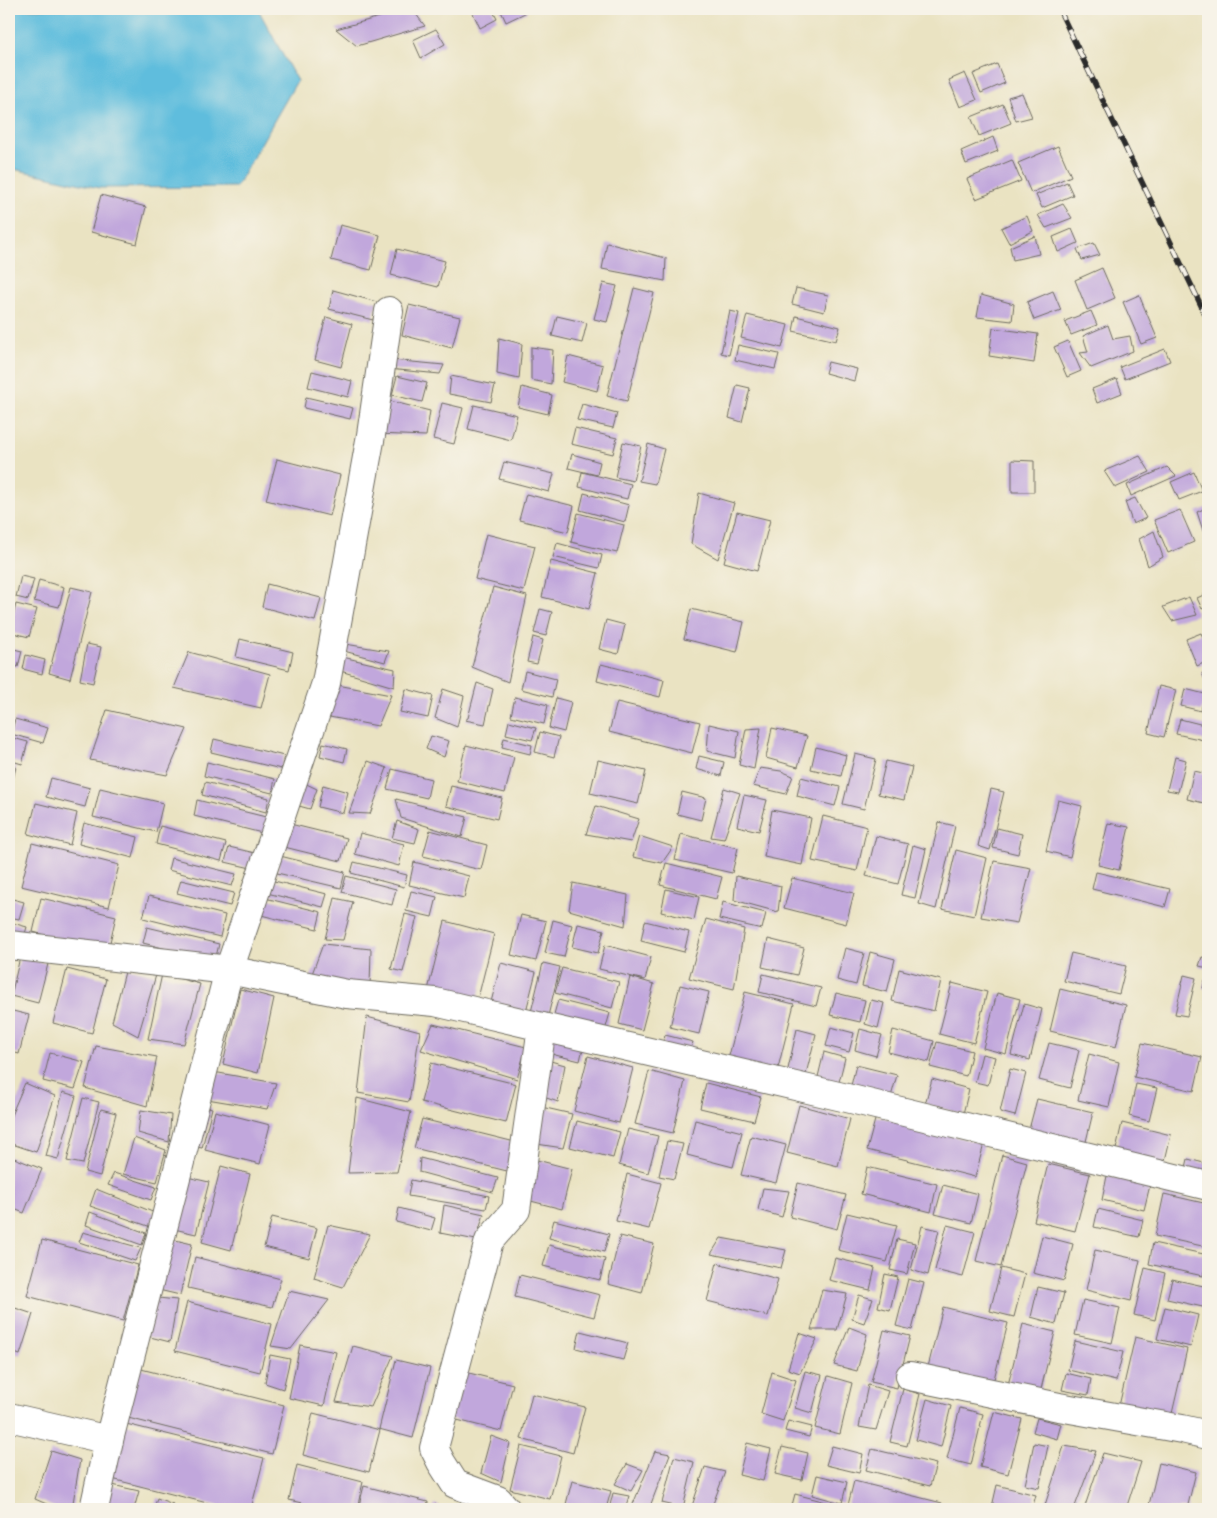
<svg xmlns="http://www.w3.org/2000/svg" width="1217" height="1518" viewBox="0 0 1217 1518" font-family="Caveat,sans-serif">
<rect width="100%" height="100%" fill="#f7f3e8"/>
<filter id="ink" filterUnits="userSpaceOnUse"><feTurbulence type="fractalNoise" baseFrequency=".02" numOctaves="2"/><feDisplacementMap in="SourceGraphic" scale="10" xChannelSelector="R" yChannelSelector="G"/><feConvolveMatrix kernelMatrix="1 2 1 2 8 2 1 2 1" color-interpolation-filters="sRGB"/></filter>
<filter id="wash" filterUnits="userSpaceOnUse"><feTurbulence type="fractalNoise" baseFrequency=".0096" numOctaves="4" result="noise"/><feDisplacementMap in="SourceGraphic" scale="20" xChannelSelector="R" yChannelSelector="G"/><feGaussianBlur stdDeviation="1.12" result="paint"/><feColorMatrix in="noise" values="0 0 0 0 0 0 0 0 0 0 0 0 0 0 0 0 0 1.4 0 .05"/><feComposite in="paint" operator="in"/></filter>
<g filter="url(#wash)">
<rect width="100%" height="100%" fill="#eae3c2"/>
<!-- water -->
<path fill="#5fbddd" stroke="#457484" d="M9,9H258L297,81L236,187L99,188L9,168Z"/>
<g id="blocks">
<!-- building -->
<g fill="#c1a7dc">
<path d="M409,9H412L425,26L357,46L336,29Z"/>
<path d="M471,9H492L497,19L480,28Z"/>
<path d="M500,9H526L527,12L506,22Z"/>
<path d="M436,29L445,44L421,58L413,40Z"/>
<path d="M997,64L1005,83L981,93L973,74Z"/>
<path d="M965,73L977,100L960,107L949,80Z"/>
<path d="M1022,93L1032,117L1016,121L1008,97Z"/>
<path d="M1003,104L1011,123L979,136L971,117Z"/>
<path d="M993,137L998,151L966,164L961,151Z"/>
<path d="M1058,146L1071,176L1031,193L1018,163Z"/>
<path d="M1012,160L1021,181L976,199L967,179Z"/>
<path d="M1067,182L1073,195L1042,208L1036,195Z"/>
<path d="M101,195L146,207L137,244L91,232Z"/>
<path d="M1063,204L1072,218L1046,228L1038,215Z"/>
<path d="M1027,216L1033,231L1009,243L1001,228Z"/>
<path d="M340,225L380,235L371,270L331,260Z"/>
<path d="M1072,229L1078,243L1058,252L1053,237Z"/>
<path d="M1035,236L1039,254L1013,260L1010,247Z"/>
<path d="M607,243L666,258L665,281L602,269Z"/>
<path d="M1094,243L1100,255L1082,260L1077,249Z"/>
<path d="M397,249L445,261L438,287L391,275Z"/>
<path d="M1102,268L1115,298L1087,310L1075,280Z"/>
<path d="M603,283L617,286L607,322L594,319Z"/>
<path d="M634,288L654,293L627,401L607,396Z"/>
<path d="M796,288L828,295L824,312L792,304Z"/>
<path d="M333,290L377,302L373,320L329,309Z"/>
<path d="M1053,291L1061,310L1034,320L1027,302Z"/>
<path d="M981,295L1014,304L1012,321L977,317Z"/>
<path d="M1139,295L1157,338L1141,344L1123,302Z"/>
<path d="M409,305L460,317L452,348L402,335Z"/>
<path d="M730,311L739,313L729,355L721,353Z"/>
<path d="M1091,311L1097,325L1071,335L1065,321Z"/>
<path d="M747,315L788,325L782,348L741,338Z"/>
<path d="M557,316L587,323L582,343L552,336Z"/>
<path d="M796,316L840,327L836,341L793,331Z"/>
<path d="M326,317L352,324L341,367L315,360Z"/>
<path d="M1108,325L1113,339L1130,336L1133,351L1091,368L1080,353L1088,352L1083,336Z"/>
<path d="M993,328L1038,334L1034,363L989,356Z"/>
<path d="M499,338L522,344L519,379L497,374Z"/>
<path d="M1068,341L1081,371L1067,377L1054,347Z"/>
<path d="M738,345L779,354L775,369L735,360Z"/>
<path d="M531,347L553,350L551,384L531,380Z"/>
<path d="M1165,349L1170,361L1125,379L1120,367Z"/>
<path d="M568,356L603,365L597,391L562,382Z"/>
<path d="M391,360L444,365L440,374L388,369Z"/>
<path d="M828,362L857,369L854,381L825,373Z"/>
<path d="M312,371L352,381L348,397L308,387Z"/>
<path d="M397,376L427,383L422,402L392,395Z"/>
<path d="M451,376L495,385L491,402L449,394Z"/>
<path d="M1117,379L1122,393L1097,403L1092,389Z"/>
<path d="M737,385L750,388L742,422L729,418Z"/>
<path d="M522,387L552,395L548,414L518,407Z"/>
<path d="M306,397L353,408L350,419L304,408Z"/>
<path d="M386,400L430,411L426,436L377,434Z"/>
<path d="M442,403L463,408L454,444L433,439Z"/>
<path d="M582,404L617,413L613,428L577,420Z"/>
<path d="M474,405L517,415L511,440L468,429Z"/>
<path d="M575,428L617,438L613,454L571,444Z"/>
<path d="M623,442L641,446L633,481L615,477Z"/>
<path d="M648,444L664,449L655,484L639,481Z"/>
<path d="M572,454L600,462L597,475L568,468Z"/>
<path d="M1140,456L1150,472L1115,488L1104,471Z"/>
<path d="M277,459L340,475L330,516L266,500Z"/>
<path d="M1012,460L1034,461V492H1012Z"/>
<path d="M504,462L554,474L549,492L499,479Z"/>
<path d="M1167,467L1176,476L1131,496L1127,485Z"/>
<path d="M582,472L631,484L627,499L579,487Z"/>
<path d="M1194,472L1202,491L1179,500L1171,482Z"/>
<path d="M584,493L629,505L625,522L580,510Z"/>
<path d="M699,493L734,503L718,559L691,544Z"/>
<path d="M526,494L574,506L568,532L519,520Z"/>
<path d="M1135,498L1146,518L1133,524L1125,502Z"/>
<path d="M1208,507V546L1197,512Z"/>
<path d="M1180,510L1194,542L1168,553L1154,520Z"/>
<path d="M737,512L770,520L757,571L724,562Z"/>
<path d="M578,513L624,525L617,553L571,542Z"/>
<path d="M1154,531L1163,557L1148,566L1139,539Z"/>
<path d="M486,534L535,546L524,591L475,579Z"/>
<path d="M557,543L602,555L599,568L553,557Z"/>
<path d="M551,561L598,573L589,609L542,597Z"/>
<path d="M21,576L34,579L28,600L16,597Z"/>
<path d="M39,580L64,587L59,607L34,601Z"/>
<path d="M267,584L321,598L315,621L262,607Z"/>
<path d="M71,587L92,592L70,679L49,673Z"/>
<path d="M493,587L527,596L508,682L472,667Z"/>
<path d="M1208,593V606L1202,609L1197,598Z"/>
<path d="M1189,597L1197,615L1172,621L1163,607Z"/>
<path d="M16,604L37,609L29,637L9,632Z"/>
<path d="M540,609L552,612L546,636L534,633Z"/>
<path d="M691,609L744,622L737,652L684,639Z"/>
<path d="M606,620L625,625L618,654L599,649Z"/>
<path d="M1201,633L1208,649V661L1197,666L1186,639Z"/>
<path d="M533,637L543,640L537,664L527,662Z"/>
<path d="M240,639L293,652L289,670L236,657Z"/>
<path d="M87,644L101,647L93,683L80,680Z"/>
<path d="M345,644L389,651L385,662L344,651Z"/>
<path d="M10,648L22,651L18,667L9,665Z"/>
<path d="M189,652L270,674L261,708L174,688Z"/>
<path d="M26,655L45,660L42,674L23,669Z"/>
<path d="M338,656L395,669L394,687L337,670Z"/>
<path d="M601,664L664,680L660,697L597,681Z"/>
<path d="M525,671L556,679L552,697L521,689Z"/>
<path d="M1208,671V687L1202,673Z"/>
<path d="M477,683L493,689L485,724L465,720L468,718Z"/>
<path d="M332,684L391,695L378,726L324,716Z"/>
<path d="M1159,686L1176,690L1164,737L1148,733Z"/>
<path d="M406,689L433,696L428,718L400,712Z"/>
<path d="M443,689L464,696L457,727L435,718Z"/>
<path d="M1185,689L1205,694L1201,711L1181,706Z"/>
<path d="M515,697L548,705L544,724L511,716Z"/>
<path d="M556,698L571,702L564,732L549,728Z"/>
<path d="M617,702L700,722L692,753L609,732Z"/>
<path d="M107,710L187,729L167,775L90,760Z"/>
<path d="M15,719L48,728L43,743L11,734Z"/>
<path d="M1180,719L1208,726V741L1176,734Z"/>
<path d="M509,721L536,728L532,740L506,734Z"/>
<path d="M709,724L739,731L735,758L707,751Z"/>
<path d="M761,728L754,769L739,765L746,729Z"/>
<path d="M772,728L807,736L798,767L766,758Z"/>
<path d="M540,732L559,737L554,757L535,752Z"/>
<path d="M431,736L449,741L444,757L426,749Z"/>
<path d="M9,737L28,742L22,764L9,760Z"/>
<path d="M504,738L532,745L530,754L502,747Z"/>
<path d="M214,739L284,756L281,769L211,752Z"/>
<path d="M323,743L347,749L344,762L320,756Z"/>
<path d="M466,745L514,757L505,793L457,781Z"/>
<path d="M816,747L846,755L841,776L811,769Z"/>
<path d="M855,754L876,759L864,809L843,804Z"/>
<path d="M699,756L724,762L721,776L696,769Z"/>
<path d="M1175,757L1186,760L1178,792L1167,790Z"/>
<path d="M598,760L646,771L638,804L590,793Z"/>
<path d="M368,761L387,768L370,814L349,813Z"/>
<path d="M886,761L912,767L904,800L878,794Z"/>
<path d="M207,762L275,779L272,793L204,776Z"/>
<path d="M9,765L16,767L13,779L9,778Z"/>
<path d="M760,768L781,771L793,776L786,794L753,786Z"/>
<path d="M392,769L431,779L427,798L387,789Z"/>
<path d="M1194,771L1208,774V804L1187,799Z"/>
<path d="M801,777L840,787L835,806L797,796Z"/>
<path d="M51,778L90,788L85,807L46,797Z"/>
<path d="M298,780L317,789L310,809L288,803Z"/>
<path d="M205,782L269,798L266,812L202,795Z"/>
<path d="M323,785L348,792L343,813L318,807Z"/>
<path d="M451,786L502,798L497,819L446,806Z"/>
<path d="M100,788L163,803L156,832L93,817Z"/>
<path d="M724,788L740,793L724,839L711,837Z"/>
<path d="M991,789L1004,792L990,850L978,846Z"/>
<path d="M682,792L706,798L701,820L677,814Z"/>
<path d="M744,795L767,800L759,831L737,826Z"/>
<path d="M396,799L467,817L462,837L401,818Z"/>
<path d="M197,800L270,818L266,834L194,816Z"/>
<path d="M1058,800L1082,806L1070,857L1046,851Z"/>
<path d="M36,803L77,813L70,845L28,834Z"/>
<path d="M596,806L639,819L631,842L586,834Z"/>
<path d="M772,810L811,818L802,865L764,857Z"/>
<path d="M823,816L867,827L857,871L812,861Z"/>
<path d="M397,821L419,829L415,843L392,838Z"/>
<path d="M282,822L347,838L341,861L276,845Z"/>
<path d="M939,822L955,826L936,909L919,904Z"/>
<path d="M84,823L138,837L133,858L79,844Z"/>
<path d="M1108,823L1129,827L1119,870L1098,865Z"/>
<path d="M160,826L226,843L221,861L156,844Z"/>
<path d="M997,828L1022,834L1018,854L993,848Z"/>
<path d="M430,830L487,845L481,870L423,856Z"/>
<path d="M360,833L404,844L399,866L355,854Z"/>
<path d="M681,834L738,848L732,873L675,860Z"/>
<path d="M639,836L673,847L662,863L633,857Z"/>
<path d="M876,836L908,844L898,884L866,876Z"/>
<path d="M32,843L119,865L109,907L21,886Z"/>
<path d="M913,845L926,849L915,898L901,895Z"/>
<path d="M229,847L255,853L251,868L225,862Z"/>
<path d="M956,850L987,858L974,916L942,909Z"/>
<path d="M280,856L345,872L341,888L277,873Z"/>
<path d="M171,858L236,874L232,886L168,870Z"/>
<path d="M994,861L1031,868L1017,923L981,917Z"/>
<path d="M354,862L407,875L404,887L351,873Z"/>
<path d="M414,862L469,876L464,898L409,885Z"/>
<path d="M666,863L722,877L716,899L660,885Z"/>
<path d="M1096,872L1170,889L1165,907L1092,889Z"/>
<path d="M346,876L396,889L392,905L342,892Z"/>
<path d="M736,876L781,886L778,912L734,900Z"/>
<path d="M792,878L854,893L846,924L784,908Z"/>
<path d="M266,879L327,894L323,907L263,892Z"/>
<path d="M181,880L234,893L230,906L177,893Z"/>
<path d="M573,883L628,895L625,926L569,910Z"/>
<path d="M666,889L699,897L694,920L661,912Z"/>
<path d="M411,891L437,897L432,917L406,911Z"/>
<path d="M149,896L225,915L220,937L143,918Z"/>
<path d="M257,896L321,912L317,929L253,913Z"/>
<path d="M9,898L24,902L19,919L9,917Z"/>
<path d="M41,898L116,916L108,951L33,932Z"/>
<path d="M335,898L353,902L343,940L325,939Z"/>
<path d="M723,902L766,913L762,929L719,919Z"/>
<path d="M405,914L417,917L403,972L391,969Z"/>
<path d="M521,915L546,921L536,961L511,955Z"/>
<path d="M706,919L744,929L734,989L689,978Z"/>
<path d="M553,920L572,925L564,957L545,953Z"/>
<path d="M445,921L494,934L476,1006L427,994Z"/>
<path d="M645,921L689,932L684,952L641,941Z"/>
<path d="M9,922L27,927L22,944L9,940Z"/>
<path d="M578,924L604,930L598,953L572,947Z"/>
<path d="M147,927L219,944L215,961L143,943Z"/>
<path d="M768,939L804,948L797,975L762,967Z"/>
<path d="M323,944L371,949L370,987L309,982Z"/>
<path d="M605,945L651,957L645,980L599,969Z"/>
<path d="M845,948L864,953L856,985L837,980Z"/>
<path d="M870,952L895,959L887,992L862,986Z"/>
<path d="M1071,953L1126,966L1119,994L1064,981Z"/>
<path d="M20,957L48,964L38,1003L11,996Z"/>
<path d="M1202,957L1208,958V968L1199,966Z"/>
<path d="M501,963L536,972L524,1019L489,1010Z"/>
<path d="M543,963L560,967L547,1020L530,1016Z"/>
<path d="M126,968L156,975L138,1036L112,1022Z"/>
<path d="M562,968L619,982L612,1008L555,993Z"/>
<path d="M67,969L106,979L92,1033L53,1023Z"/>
<path d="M899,969L941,980L934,1011L892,1001Z"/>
<path d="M162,974L200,984L184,1044L148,1039Z"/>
<path d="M763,974L821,988L816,1006L759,992Z"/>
<path d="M1184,975L1196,978L1187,1016L1175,1014Z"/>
<path d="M630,977L654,984L642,1030L619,1024Z"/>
<path d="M1205,980L1208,981V990L1203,988Z"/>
<path d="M952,983L987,992L974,1043L939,1034Z"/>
<path d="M680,985L709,992L699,1034L670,1027Z"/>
<path d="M240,989L274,998L258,1073L223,1064Z"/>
<path d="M1060,989L1126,1005L1116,1047L1050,1031Z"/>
<path d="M745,992L794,1004L777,1072L728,1060Z"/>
<path d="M836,993L865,1000L860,1022L830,1015Z"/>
<path d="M997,993L1020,999L1006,1054L983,1048Z"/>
<path d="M558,1000L610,1013L603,1038L551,1025Z"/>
<path d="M871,1000L884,1003L878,1028L865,1024Z"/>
<path d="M1024,1004L1042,1009L1030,1060L1011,1055Z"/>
<path d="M9,1010L29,1015L19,1054L9,1051Z"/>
<path d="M367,1017L420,1031L409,1102L358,1093Z"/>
<path d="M433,1024L526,1047L517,1079L421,1050Z"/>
<path d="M831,1027L854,1033L849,1052L826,1046Z"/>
<path d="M797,1029L816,1034L804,1082L786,1078Z"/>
<path d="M860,1029L882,1035L876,1056L855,1050Z"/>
<path d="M893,1030L934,1041L929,1062L888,1052Z"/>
<path d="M551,1035L584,1043L580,1061L547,1053Z"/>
<path d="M665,1035L693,1042L689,1055L662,1049Z"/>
<path d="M937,1042L972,1051L966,1076L930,1067Z"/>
<path d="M1049,1043L1079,1050L1070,1088L1039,1080Z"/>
<path d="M1142,1043L1202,1057L1194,1091L1134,1077Z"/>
<path d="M96,1046L157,1057L147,1106L85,1088Z"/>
<path d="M824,1052L845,1058L838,1086L817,1081Z"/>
<path d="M50,1053L84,1062L75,1089L43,1081Z"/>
<path d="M982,1054L995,1057L988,1085L975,1082Z"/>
<path d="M1089,1054L1119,1062L1109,1107L1078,1100Z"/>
<path d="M588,1056L633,1068L619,1123L574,1111Z"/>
<path d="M547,1060L565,1065L558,1102L538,1095Z"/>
<path d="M431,1063L516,1084L506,1123L421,1102Z"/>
<path d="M856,1065L897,1075L889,1104L849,1094Z"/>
<path d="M1010,1069L1026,1073L1015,1116L1000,1112Z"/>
<path d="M649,1071L685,1081L673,1133L635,1124Z"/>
<path d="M213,1072L276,1083L267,1109L207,1099Z"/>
<path d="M932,1079L969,1089L963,1114L925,1104Z"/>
<path d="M25,1083L55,1096L36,1152L9,1143V1120Z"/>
<path d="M706,1083L761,1097L754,1121L700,1108Z"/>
<path d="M1136,1084L1157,1088L1149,1121L1129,1116Z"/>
<path d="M63,1092L76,1096L58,1159L46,1156Z"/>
<path d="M83,1098L99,1102L83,1164L67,1161Z"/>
<path d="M357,1098L411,1112L397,1172L348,1173Z"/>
<path d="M1037,1099L1093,1112L1084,1150L1027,1137Z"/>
<path d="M196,1104L212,1108L202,1148L186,1145Z"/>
<path d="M799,1105L850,1119L838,1166L787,1153Z"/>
<path d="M537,1106L572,1114L563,1148L530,1143Z"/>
<path d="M101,1109L116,1113L100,1176L85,1172Z"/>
<path d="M141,1110L171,1115L169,1142L138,1133Z"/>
<path d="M215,1111L270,1125L260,1164L205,1150Z"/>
<path d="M876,1116L984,1144L975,1177L867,1150Z"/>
<path d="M422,1119L519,1143L511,1172L414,1148Z"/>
<path d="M695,1120L742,1132L733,1167L687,1155Z"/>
<path d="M577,1121L620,1132L613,1158L570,1147Z"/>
<path d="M1122,1123L1171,1135L1163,1169L1114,1158Z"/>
<path d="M628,1129L658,1136L648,1173L619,1165Z"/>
<path d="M751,1136L786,1145L776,1183L741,1175Z"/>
<path d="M134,1138L166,1150L157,1182L123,1174Z"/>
<path d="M667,1141L683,1144L674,1179L659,1176Z"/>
<path d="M1002,1155L1027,1162L1001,1267L976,1261Z"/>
<path d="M9,1156L42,1169L24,1213L9,1207Z"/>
<path d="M420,1158L498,1178L493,1192L419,1172Z"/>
<path d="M533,1159L572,1169L562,1209L523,1199Z"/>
<path d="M1188,1159L1208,1164V1182L1184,1176Z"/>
<path d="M1048,1164L1090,1174L1075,1231L1034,1221Z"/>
<path d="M221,1166L250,1174L231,1250L202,1242Z"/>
<path d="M867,1167L937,1184L931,1212L861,1194Z"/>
<path d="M114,1173L156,1187L151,1200L108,1185Z"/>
<path d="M627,1174L661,1183L649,1229L616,1221Z"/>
<path d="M1107,1176L1150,1185L1144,1210L1102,1200Z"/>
<path d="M187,1177L209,1182L196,1234L174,1229Z"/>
<path d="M411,1180L489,1196L486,1209L408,1196Z"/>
<path d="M798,1183L846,1195L837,1229L790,1217Z"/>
<path d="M943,1185L978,1194L971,1223L935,1214Z"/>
<path d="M763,1188L789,1191L782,1217L758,1210Z"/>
<path d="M96,1189L155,1213L151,1227L90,1206Z"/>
<path d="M1164,1194L1208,1204L1207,1247L1155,1236Z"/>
<path d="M444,1205L484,1214L476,1240L440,1233Z"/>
<path d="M399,1208L435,1218L431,1231L396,1222Z"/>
<path d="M1098,1209L1143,1220L1139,1237L1094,1227Z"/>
<path d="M90,1212L146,1233L142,1245L86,1225Z"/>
<path d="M847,1213L897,1225L887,1262L838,1250Z"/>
<path d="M272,1217L317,1228L309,1258L264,1247Z"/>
<path d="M554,1220L609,1234L604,1252L549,1238Z"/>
<path d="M328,1225L370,1234L343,1287L314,1278Z"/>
<path d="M947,1225L975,1232L963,1277L935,1270Z"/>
<path d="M922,1226L939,1230L928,1275L911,1270Z"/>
<path d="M83,1232L141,1248L135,1261L79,1242Z"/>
<path d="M620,1236L654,1244L642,1293L608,1284Z"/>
<path d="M1042,1236L1073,1244L1064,1281L1033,1273Z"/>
<path d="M163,1237L192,1244L180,1295L150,1288Z"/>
<path d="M721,1238L786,1250L781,1268L711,1254Z"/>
<path d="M897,1239L915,1243L907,1274L890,1270Z"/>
<path d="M42,1240L138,1265L123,1321L27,1296Z"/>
<path d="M1153,1243L1208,1255L1203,1276L1149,1264Z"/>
<path d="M549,1245L605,1259L600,1280L543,1266Z"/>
<path d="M1095,1250L1140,1260L1131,1301L1086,1290Z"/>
<path d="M195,1257L281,1279L272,1307L188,1288Z"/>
<path d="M835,1258L875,1268L870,1290L829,1280Z"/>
<path d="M717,1263L778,1279L768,1316L707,1301Z"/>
<path d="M1001,1268L1025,1274L1014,1317L990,1311Z"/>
<path d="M1145,1268L1165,1273L1155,1320L1134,1315Z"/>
<path d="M885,1274L898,1277L890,1310L878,1307Z"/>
<path d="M520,1275L600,1295L594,1317L515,1297Z"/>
<path d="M908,1279L924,1283L912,1330L896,1326Z"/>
<path d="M1172,1279L1208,1287L1207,1308L1167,1299Z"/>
<path d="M1038,1287L1064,1293L1056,1324L1031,1317Z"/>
<path d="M822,1290L847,1294L837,1330H811Z"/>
<path d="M289,1291L329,1300L291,1349L271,1346Z"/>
<path d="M859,1295L873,1299L864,1323L852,1319Z"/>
<path d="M149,1297L177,1300L170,1342L146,1336Z"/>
<path d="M1083,1300L1120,1308L1112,1343L1075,1335Z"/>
<path d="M187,1302L272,1324L260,1372L175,1351Z"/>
<path d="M9,1306L33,1314L20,1355L9,1351Z"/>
<path d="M943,1307L1008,1323L992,1387L927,1371Z"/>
<path d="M1165,1307L1198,1315L1191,1347L1157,1339Z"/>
<path d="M1023,1324L1055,1332L1040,1393L1008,1385Z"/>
<path d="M849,1327L867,1334L857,1371L834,1365Z"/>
<path d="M884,1330L910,1336L897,1388L871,1382Z"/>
<path d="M580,1331L628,1343L623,1360L576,1348Z"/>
<path d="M799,1333L817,1339L800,1373L788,1369Z"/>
<path d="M1135,1337L1187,1349L1171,1418L1119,1406Z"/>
<path d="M1075,1341L1123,1352L1116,1381L1068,1370Z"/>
<path d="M300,1345L336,1352L324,1406L289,1398Z"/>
<path d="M353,1346L393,1356L371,1407L336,1402Z"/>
<path d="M270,1355L290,1359L283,1389L265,1383Z"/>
<path d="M396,1360L430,1368L413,1438L379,1429Z"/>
<path d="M129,1366L284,1405L272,1454L116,1415Z"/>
<path d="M461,1371L513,1384L501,1431L449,1418Z"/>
<path d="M805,1371L822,1375L812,1413L795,1408Z"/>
<path d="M772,1372L796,1380L783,1421L761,1414Z"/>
<path d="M1066,1373L1091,1379L1088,1395L1062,1390Z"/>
<path d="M828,1376L852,1383L840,1434L815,1428Z"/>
<path d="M868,1385L888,1391L876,1430L859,1427Z"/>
<path d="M903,1389L920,1394L907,1446L890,1442Z"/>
<path d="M532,1394L585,1407L573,1453L521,1439Z"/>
<path d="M927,1399L951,1406L941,1447L916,1440Z"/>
<path d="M960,1408L983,1414L971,1465L947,1459Z"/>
<path d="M994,1412L1022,1419L1008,1474L980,1467Z"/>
<path d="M313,1413L380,1430L369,1472L303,1455Z"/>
<path d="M1037,1418L1061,1424L1057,1439L1033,1432Z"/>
<path d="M788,1421L812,1427L809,1437L785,1431Z"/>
<path d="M122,1423L264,1458L251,1509H231L108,1478Z"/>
<path d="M491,1436L510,1443L501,1482L481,1473Z"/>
<path d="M747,1443L771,1449L763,1481L739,1475Z"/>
<path d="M1034,1443L1048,1446L1039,1488L1025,1485Z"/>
<path d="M521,1446L561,1456L550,1499L510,1489Z"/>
<path d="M832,1446L863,1454L859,1473L826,1465Z"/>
<path d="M1064,1446L1096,1451L1074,1509H1060L1045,1505Z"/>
<path d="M782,1447L808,1453L802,1480L775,1474Z"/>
<path d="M872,1449L936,1464L930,1486L866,1470Z"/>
<path d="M51,1451L80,1460L72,1509H58L35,1499Z"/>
<path d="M655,1451L670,1454L649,1509H631Z"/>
<path d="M1103,1453L1141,1462L1126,1509H1084Z"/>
<path d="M674,1457L694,1462L683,1508L662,1503Z"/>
<path d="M1159,1463L1196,1472L1187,1509H1148Z"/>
<path d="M627,1464L643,1470L631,1491L615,1484Z"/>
<path d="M297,1465L363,1482L357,1509H327L289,1500Z"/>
<path d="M705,1467L725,1472L711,1509H691Z"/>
<path d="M817,1475L847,1482L842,1503L812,1495Z"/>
<path d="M572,1481L611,1491L606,1509H570L565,1508Z"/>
<path d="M854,1481L942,1503L941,1509H847Z"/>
<path d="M108,1484L139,1491L134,1509H101Z"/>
<path d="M997,1485L1036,1495L1032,1509H1003L992,1507Z"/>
<path d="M364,1486L428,1502L427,1509H358Z"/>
<path d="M613,1493L629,1496L625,1509H609Z"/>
<path d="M795,1494L838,1505L837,1509H791Z"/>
<path d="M157,1498L173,1504L171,1509H154Z"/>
<path d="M435,1504L444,1509H433Z"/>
<path d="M295,1505L309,1509H293Z"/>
</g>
</g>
</g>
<g filter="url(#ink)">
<use href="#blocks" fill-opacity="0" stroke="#6e6b60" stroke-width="1"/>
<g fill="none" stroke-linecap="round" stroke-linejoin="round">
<!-- minor casing -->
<g stroke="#6e6b60" stroke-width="30">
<g id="minor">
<path d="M9,945L229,970L347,994L435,1002L847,1098L1208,1186"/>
<path d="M910,1376L1059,1407L1182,1429L1208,1435"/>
<path d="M9,1417L109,1440"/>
<path d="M94,1509L109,1440L229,970L326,683L371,435L389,311"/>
<path d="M506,1509L498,1500L455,1484L441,1462L434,1448L489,1241L516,1210L542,1027"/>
</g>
</g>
<!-- minor -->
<use href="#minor" stroke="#fff" stroke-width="28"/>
<!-- rail casing -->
<g stroke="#2b2b2b" stroke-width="5.5">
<path id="rail" d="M1059,9L1208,320"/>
</g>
<!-- rail -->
<use href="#rail" stroke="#f7f3e8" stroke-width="4" stroke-dasharray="11" stroke-linecap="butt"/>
</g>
</g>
<!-- margin -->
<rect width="1217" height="1518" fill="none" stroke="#f7f3e8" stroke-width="30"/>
</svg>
